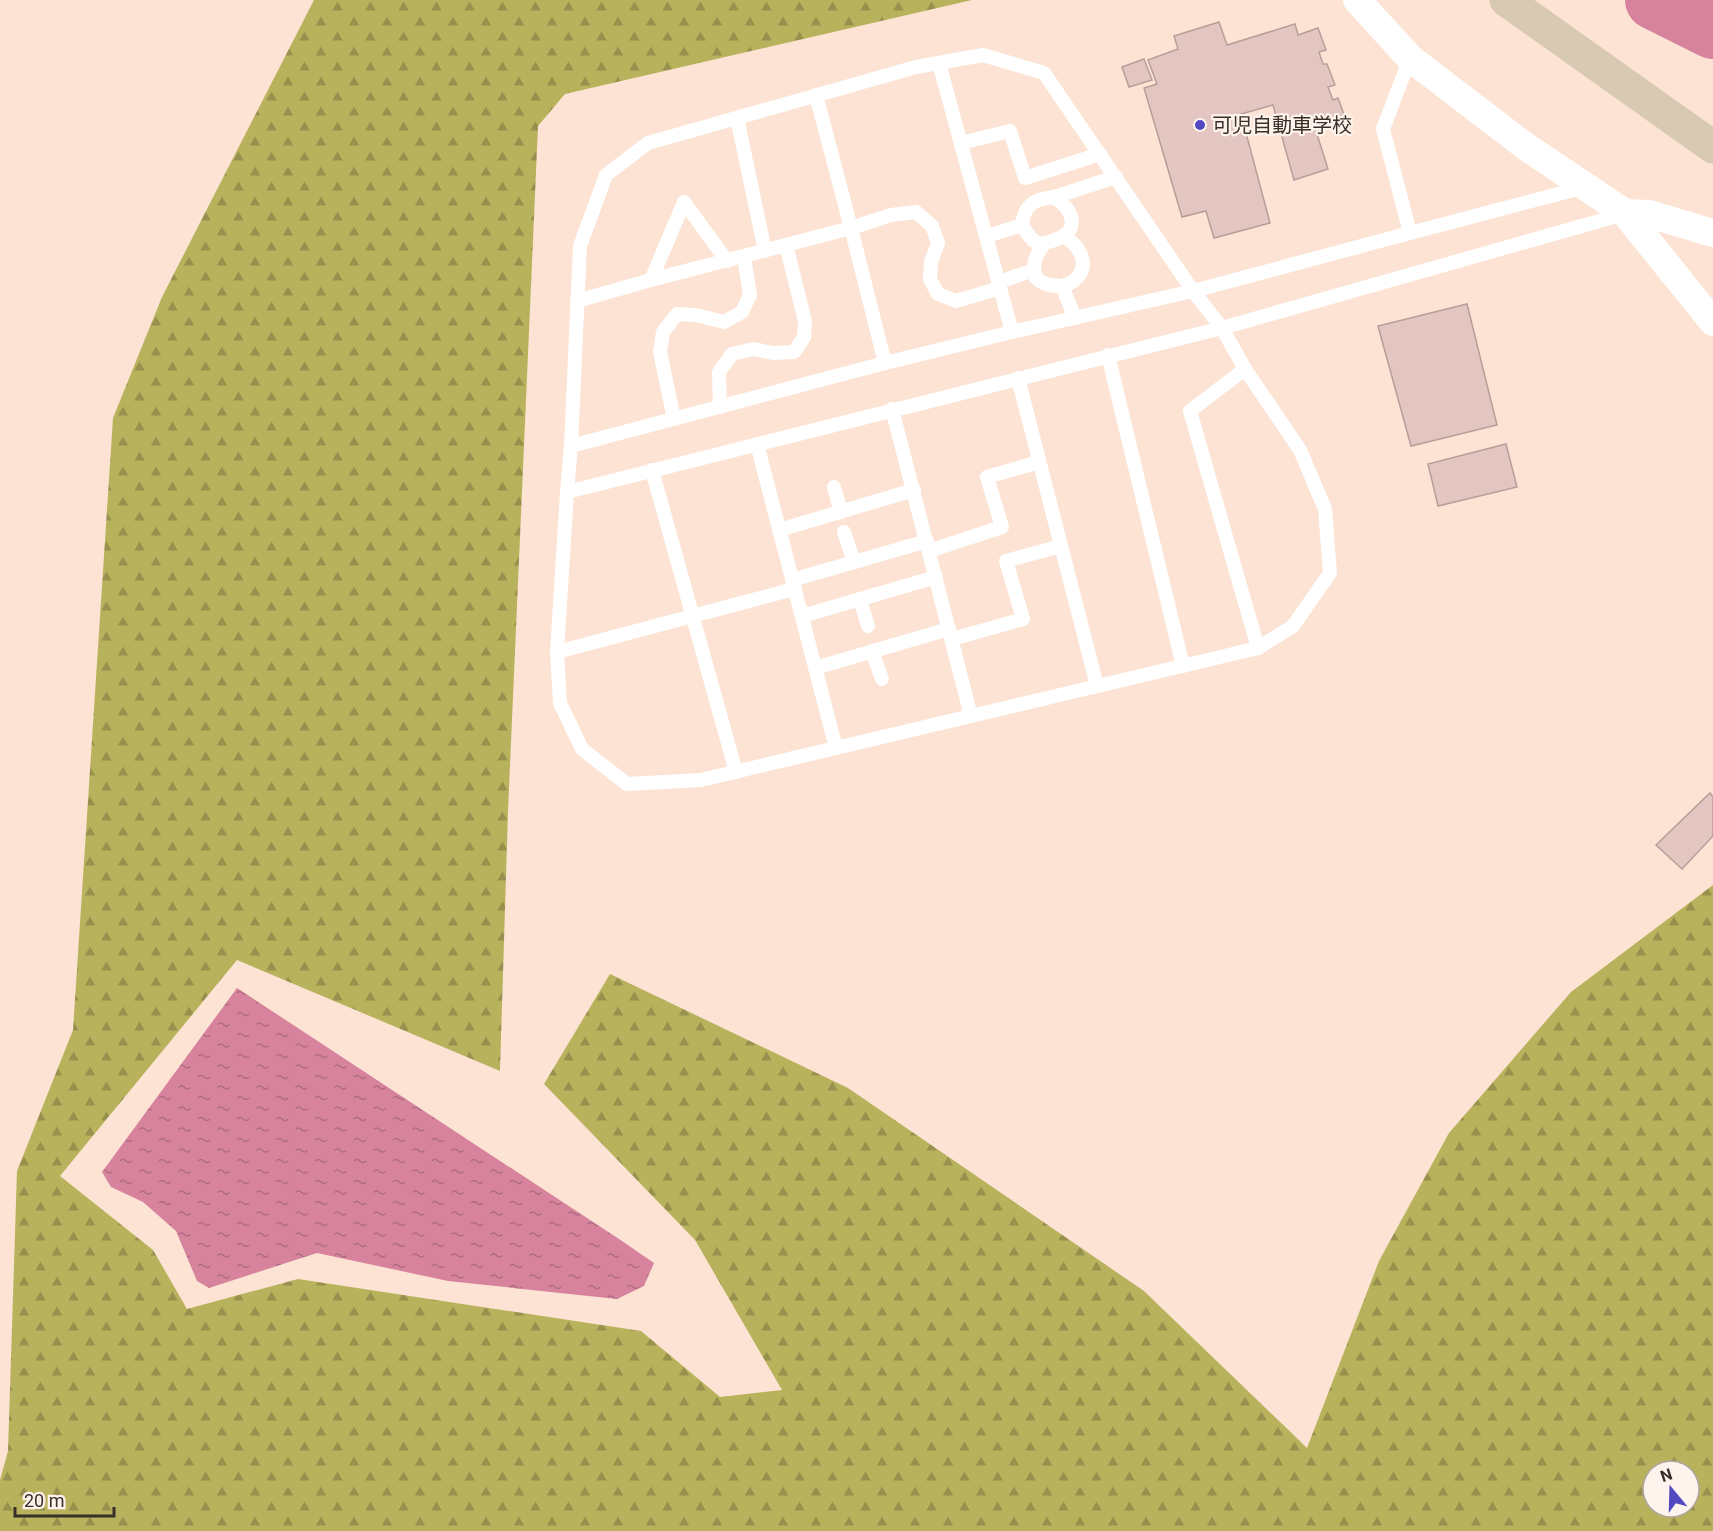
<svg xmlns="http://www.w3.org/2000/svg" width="1713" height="1531" viewBox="0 0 1713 1531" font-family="Roboto,'Noto Sans JP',sans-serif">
<defs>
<pattern id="forest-firs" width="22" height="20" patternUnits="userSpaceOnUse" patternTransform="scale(1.5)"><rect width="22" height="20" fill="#b8b25d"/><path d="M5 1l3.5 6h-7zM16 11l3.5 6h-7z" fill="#97914d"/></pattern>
<pattern id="water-ripples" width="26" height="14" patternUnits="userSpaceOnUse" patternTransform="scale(1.5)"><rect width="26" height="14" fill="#d7839d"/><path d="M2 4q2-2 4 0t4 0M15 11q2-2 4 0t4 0" fill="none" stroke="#af6c80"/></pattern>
</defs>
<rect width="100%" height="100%" fill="#fce3d3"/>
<!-- forest -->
<path fill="url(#forest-firs)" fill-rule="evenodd" d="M314,0H972L565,94L538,126L508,811L500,1071L237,960L60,1176L153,1250L187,1309L298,1279L641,1331L720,1397L782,1390L695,1240L544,1084L610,974L848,1088L1144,1291L1307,1448L1379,1261L1449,1133L1571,992L1713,885V1531H0V1480L8,1451L17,1171L73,1030L113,418L162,297ZM1653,1471H1689V1507H1653Z"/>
<!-- water -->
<path fill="url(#water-ripples)" d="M237,988L622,1241L654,1263L644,1286L617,1299L448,1281L317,1253L209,1288L197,1281L176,1231L143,1202L111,1187L102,1172Z"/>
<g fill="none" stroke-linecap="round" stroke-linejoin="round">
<!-- river -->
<path stroke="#d7839d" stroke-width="60" d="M1655,0L1713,29"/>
</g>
<!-- building -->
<g fill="#e3c5c1" stroke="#ba9d99" stroke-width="1.5">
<path d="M1219,22L1227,45L1295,24L1298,35L1318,28L1326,50L1319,52L1323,64H1327L1335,85L1328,87L1333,100L1338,98L1346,120L1316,131L1328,169L1294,180L1273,105L1241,114L1270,223L1214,238L1206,211L1182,217L1144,88L1157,84L1148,60L1178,49L1174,36Z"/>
<path d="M1144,59L1152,80L1129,87L1122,67Z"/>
<path d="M1467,304L1497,425L1411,446L1378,326Z"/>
<path d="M1506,444L1517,487L1438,506L1428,464Z"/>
<path d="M1710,793L1713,797V836L1682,869L1656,845Z"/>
</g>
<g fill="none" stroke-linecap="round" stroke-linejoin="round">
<!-- lane -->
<g stroke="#fff" stroke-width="14">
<path d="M983,55L1044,73L1193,291L1222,328L1245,369L1300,450L1325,509L1330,573L1293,626L1258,648L701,780L627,784L582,749L560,703L557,652L567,492L571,446L580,246L606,175L648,143L916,67Z"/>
<path d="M939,63L1012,332"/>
<path d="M816,95L851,228L885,363"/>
<path d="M737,118L765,251"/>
<path d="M961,143L1010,131L1025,178L1100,154"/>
<path d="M1054,197L1116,177"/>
<path d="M1410,233L1585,187"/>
<path d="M987,236L1022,225C1025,204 1034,199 1054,197C1075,211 1081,232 1052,241C1045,243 1040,245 1034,241C1029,237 1026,231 1022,225"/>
<path d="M1064,237C1080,245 1091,265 1075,280C1072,283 1067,284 1062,286L1075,318"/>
<path d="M1044,244C1035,256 1032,264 1036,278C1044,285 1052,286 1062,286"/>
<path d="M651,280L684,202L727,261"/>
<path d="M999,282L1034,270"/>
<path d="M577,301L651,280L851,228L891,215L916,212L932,226L938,243L931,262L930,279L938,294L956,301L1000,288"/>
<path d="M1108,355L1183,666"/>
<path d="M1245,369L1190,411L1258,648"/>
<path d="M1018,378L1097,686"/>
<path d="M720,407L719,372L732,354L753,349L773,353L794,352L804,337L805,321L786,245"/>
<path d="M892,409L971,716"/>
<path d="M674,419L660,352L663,332L677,314L696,315L724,322L742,312L750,295L744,257"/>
<path d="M757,444L836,748"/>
<path d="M571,446L885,363L1012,332L1193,291L1410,233L1383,129L1410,58"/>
<path d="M652,470L736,772"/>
<path d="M834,487L841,512"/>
<path d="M567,492L1222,328L1624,214"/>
<path d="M779,530L914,490"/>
<path d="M844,532L854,562"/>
<path d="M929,551L1002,527L987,477L1039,462"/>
<path d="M792,580L927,541"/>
<path d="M860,599L868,626"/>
<path d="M802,616L936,577"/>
<path d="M952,639L1023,619L1006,561L1061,546"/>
<path d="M872,651L882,679"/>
<path d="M557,652L794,589"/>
<path d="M815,668L949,629"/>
</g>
<!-- street -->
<g stroke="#fff" stroke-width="28">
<path d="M1357,0L1410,58L1525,146L1625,213L1649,214L1713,233"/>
<path d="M1625,213L1713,322"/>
</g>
<!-- secondary -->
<path stroke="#d7c9b2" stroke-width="33" d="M1506,0L1713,147"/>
</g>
<!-- markers -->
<circle fill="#5248bf" stroke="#fef3ed" stroke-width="2" cx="1200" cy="125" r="6"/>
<g text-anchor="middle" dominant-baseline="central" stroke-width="4.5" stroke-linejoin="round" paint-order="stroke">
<!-- poi labels -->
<g font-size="20" fill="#392f29" stroke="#fef3ed" text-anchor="start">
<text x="1212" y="125">可児自動車学校</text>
</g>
</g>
<!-- north arrow -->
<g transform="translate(1671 1489) rotate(341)"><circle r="28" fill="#fef3ed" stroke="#afa59f" stroke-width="1.5"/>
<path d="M0-4.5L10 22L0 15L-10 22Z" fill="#5248bf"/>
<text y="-9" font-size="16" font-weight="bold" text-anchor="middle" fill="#392f29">N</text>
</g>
<!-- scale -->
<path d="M15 1507v9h99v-9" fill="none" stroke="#392f29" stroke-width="3"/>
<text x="24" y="1507" font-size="18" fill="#392f29" stroke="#fef3ed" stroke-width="4.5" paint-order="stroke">20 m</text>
</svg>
